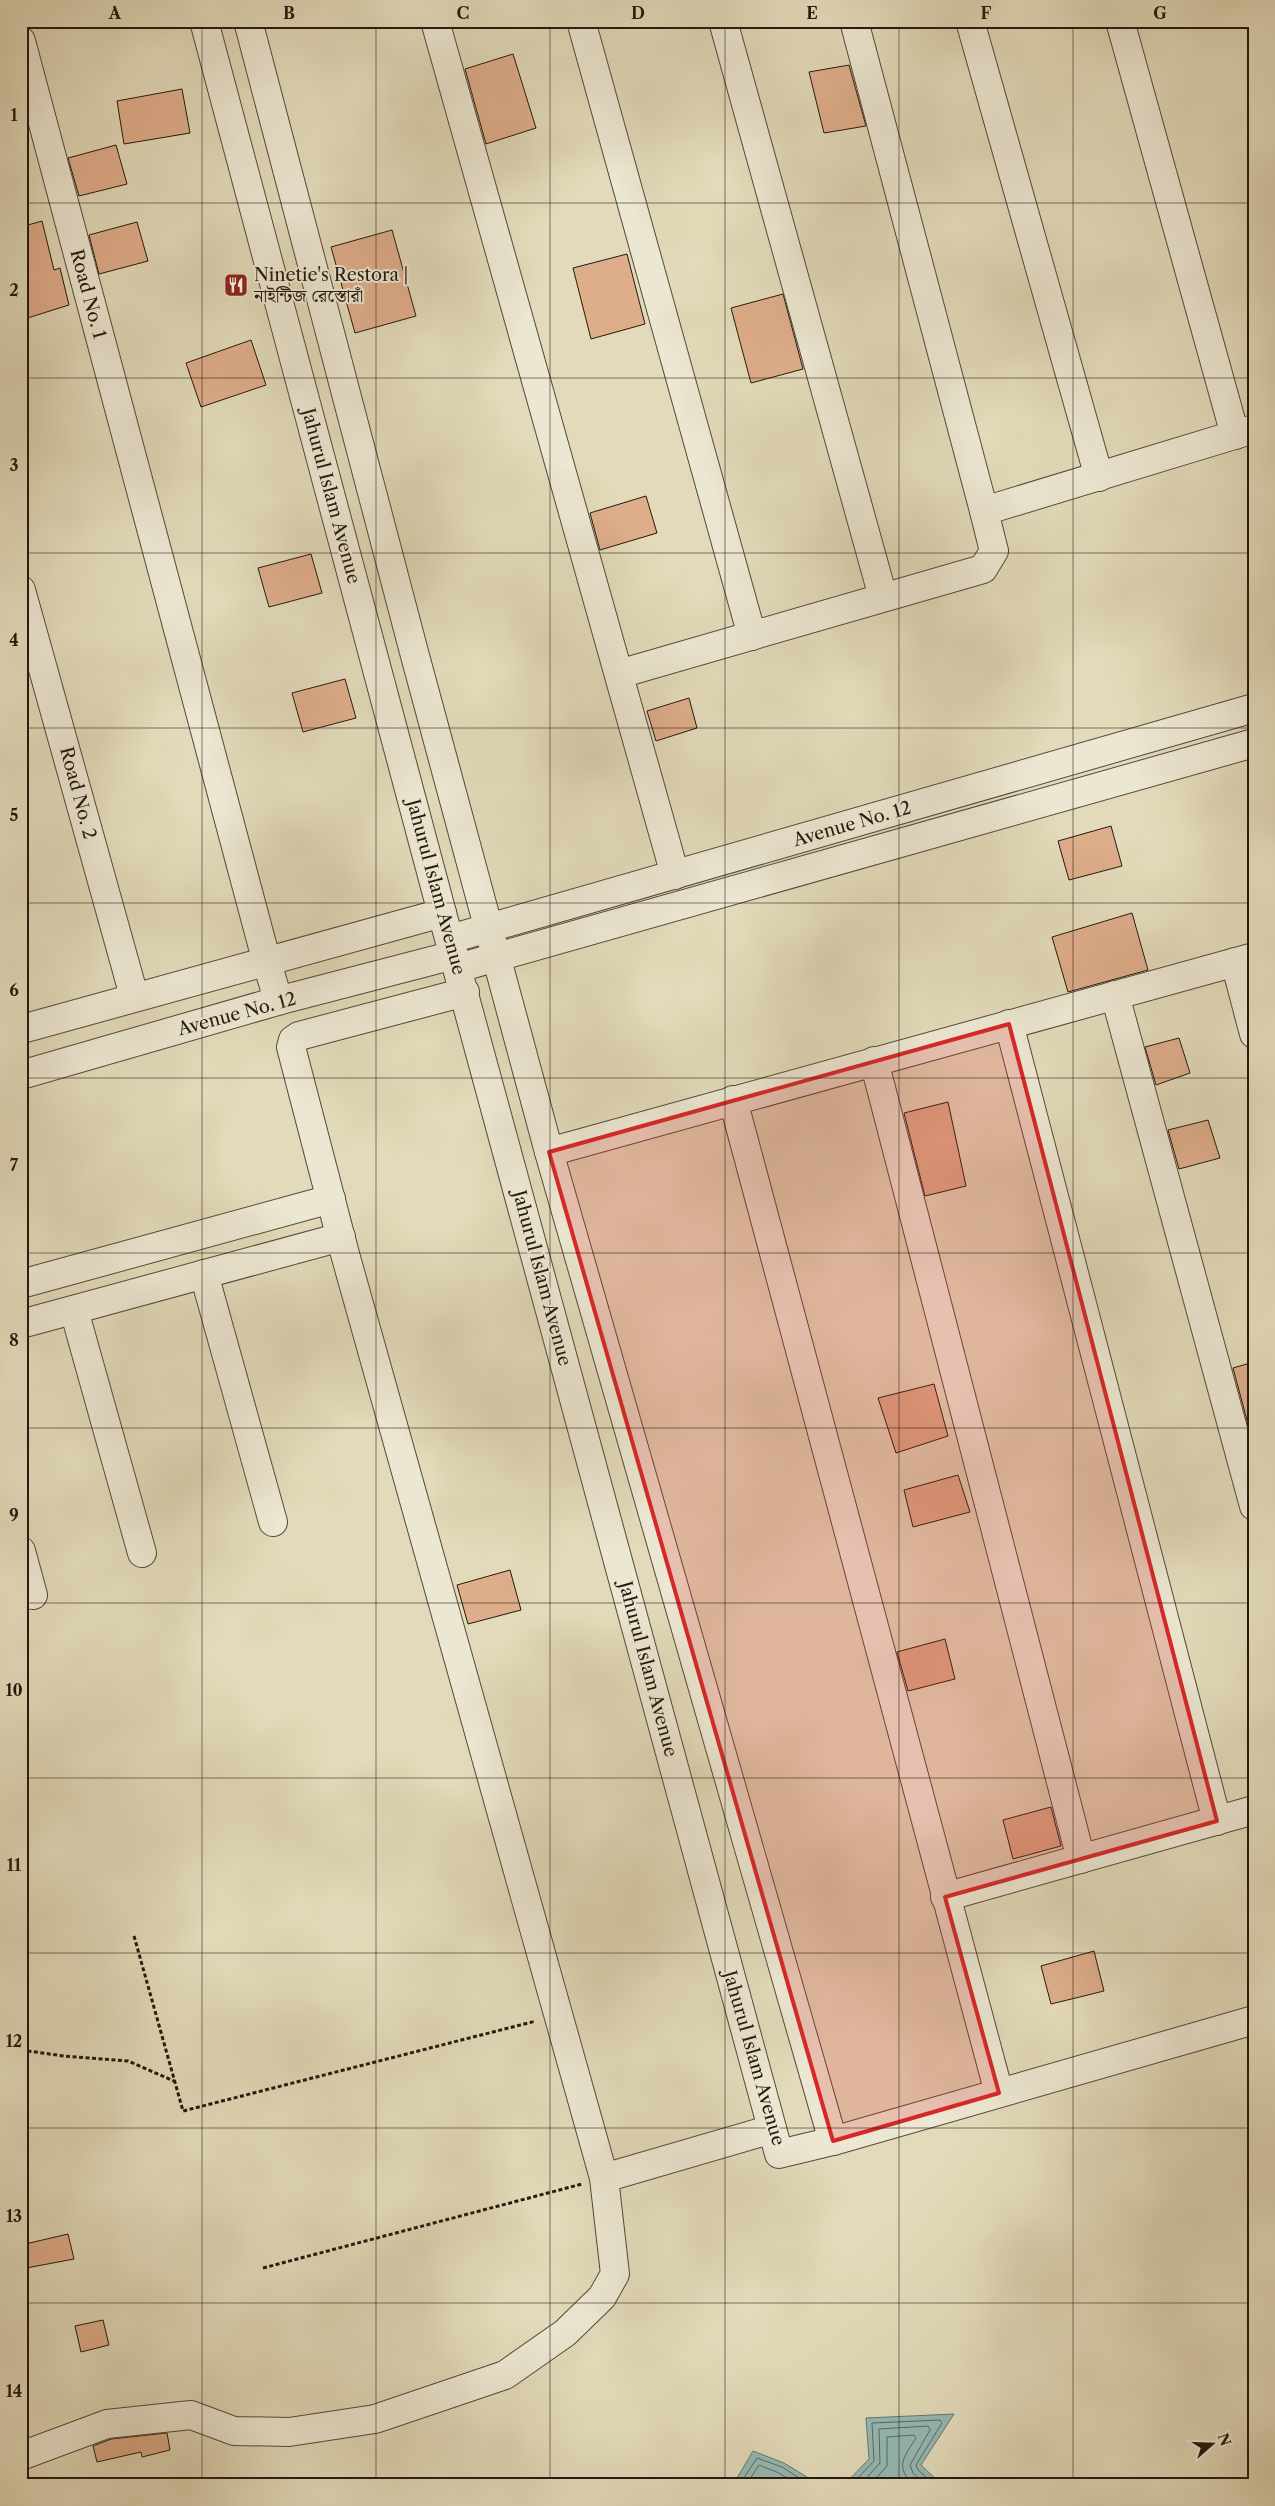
<svg xmlns="http://www.w3.org/2000/svg" width="1275" height="2506" viewBox="0 0 1275 2506" font-family="'Libre Caslon Text','Noto Serif Bengali',serif">
<rect width="100%" height="100%" fill="#e2daba"/>
<filter id="stains"><feTurbulence type="fractalNoise" baseFrequency=".004" numOctaves="4"/><feColorMatrix values="0 0 0 0 .2 0 0 0 0 .09 0 0 0 0 .02 0 0 0 .5 -.17"/></filter>
<radialGradient id="worn" r=".72"><stop offset=".6" stop-color="#630" stop-opacity="0"/><stop offset="1" stop-color="#630" stop-opacity=".3"/></radialGradient>
<!-- water -->
<g fill="#95bab4" stroke="#687972">
<path d="M954,2414L921,2465L942,2485H844L869,2459L866,2418Z"/>
<path d="M753,2451L784,2463L820,2485H733Z"/>
</g>
<g fill="none" stroke-linecap="round" stroke-linejoin="round">
<!-- shore -->
<g stroke="#5c6962" stroke-width="1">
<path d="M739,2485L757,2458L782,2467L810,2485"/>
<path d="M746,2485L759,2465L779,2473L798,2485"/>
<path d="M851,2485L874,2461L872,2423L940,2420L942,2423L916,2465L918,2470L935,2485"/>
<path d="M860,2485L880,2463L879,2429L928,2426L930,2430L910,2465L913,2473L925,2485"/>
<path d="M870,2485L887,2466V2437L914,2435L916,2438C904,2457 894,2467 914,2485"/>
</g>
</g>
<!-- building -->
<g fill="#dead8a" stroke="#241810">
<path d="M513,54L536,128L486,144L465,69Z"/>
<path d="M849,65L866,126L824,133L809,72Z"/>
<path d="M182,89L190,133L124,144L117,101Z"/>
<path d="M116,145L127,184L79,196L68,158Z"/>
<path d="M42,221L54,270L60,268L69,305L21,320V227Z"/>
<path d="M137,222L148,261L99,274L89,235Z"/>
<path d="M392,230L416,316L355,333L331,247Z"/>
<path d="M627,254L645,324L591,339L573,268Z"/>
<path d="M783,294L803,369L751,383L731,308Z"/>
<path d="M251,340L266,385L201,407L186,363Z"/>
<path d="M646,496L657,533L600,550L590,513Z"/>
<path d="M311,554L322,593L269,607L258,568Z"/>
<path d="M345,679L356,718L303,732L292,693Z"/>
<path d="M689,698L697,728L656,741L647,711Z"/>
<path d="M1111,826L1122,866L1069,880L1058,841Z"/>
<path d="M1132,913L1148,970L1068,992L1052,937Z"/>
<path d="M1179,1038L1190,1073L1156,1085L1145,1047Z"/>
<path d="M948,1102L966,1186L925,1196L904,1113Z"/>
<path d="M1208,1120L1220,1158L1179,1169L1168,1130Z"/>
<path d="M1254,1362V1439H1252L1233,1368Z"/>
<path d="M934,1384L948,1436L896,1453L878,1398Z"/>
<path d="M958,1475L970,1512L913,1527L904,1490Z"/>
<path d="M510,1570L521,1610L468,1624L457,1585Z"/>
<path d="M945,1639L955,1679L908,1691L897,1652Z"/>
<path d="M1051,1807L1061,1846L1013,1859L1003,1820Z"/>
<path d="M1094,1951L1104,1991L1051,2004L1041,1966Z"/>
<path d="M68,2234L74,2259L21,2269V2245Z"/>
<path d="M103,2320L109,2345L81,2352L75,2326Z"/>
<path d="M167,2433L170,2450L142,2457L141,2452L97,2462L93,2446L111,2439Z"/>
</g>
<g fill="none" stroke-linecap="round" stroke-linejoin="round">
<!-- minor casing -->
<g stroke="#54483a" stroke-width="30">
<g id="minor">
<path d="M204,21L442,913L779,2154L833,2141L1254,2020"/>
<path d="M248,21L414,652L549,1152L833,2141"/>
<path d="M435,21L675,875"/>
<path d="M581,21L752,636"/>
<path d="M723,21L883,597"/>
<path d="M854,21L984,511"/>
<path d="M970,21L1099,477"/>
<path d="M1120,21L1235,435"/>
<path d="M21,41L266,959L276,993L281,1000"/>
<path d="M21,590L134,996"/>
<path d="M619,674L983,569L994,551L984,511L1254,429"/>
<path d="M450,939L1254,708"/>
<path d="M1235,962L1254,1034"/>
<path d="M458,968L1254,743"/>
<path d="M1115,995L1254,1506"/>
<path d="M1009,1024L1217,1821"/>
<path d="M22,1029L442,913"/>
<path d="M874,1061L1081,1859"/>
<path d="M21,1075L281,1000L454,955"/>
<path d="M733,1100L999,2093"/>
<path d="M549,1152L1254,957"/>
<path d="M204,1274L273,1522"/>
<path d="M21,1284L331,1199"/>
<path d="M74,1310L142,1553"/>
<path d="M21,1324L341,1237"/>
<path d="M21,1551L33,1595"/>
<path d="M945,1897L1254,1810"/>
<path d="M604,2178L772,2129"/>
<path d="M21,2456L107,2424L191,2415L234,2431L289,2432L375,2419L505,2375L565,2333L602,2297L615,2274L604,2178L345,1254L291,1047L293,1040L299,1036L465,992"/>
</g>
</g>
<!-- path -->
<g stroke="#241810" stroke-width="3" stroke-dasharray="4 2.5" stroke-linecap="butt">
<path d="M134,1936L183,2111L536,2021"/>
<path d="M21,2050L64,2056L128,2061L174,2081"/>
<path d="M263,2268L582,2184"/>
</g>
<!-- minor -->
<use href="#minor" stroke="#ece7d2" stroke-width="28"/>
</g>
<!-- marked area -->
<path fill="#d62828" fill-opacity="0.2" stroke="#d62828" stroke-width="4" stroke-linejoin="round" d="M1009,1024L1217,1821L945,1897L999,2093L833,2141L549,1152Z"/>
<!-- grid -->
<path fill="none" stroke="#241810" stroke-width="1" stroke-opacity="0.55" d="M202,21V2485M376,21V2485M550,21V2485M725,21V2485M899,21V2485M1073,21V2485M21,203H1254M21,378H1254M21,553H1254M21,728H1254M21,903H1254M21,1078H1254M21,1253H1254M21,1428H1254M21,1603H1254M21,1778H1254M21,1953H1254M21,2128H1254M21,2303H1254"/>
<!-- icons -->
<defs>
<g id="restaurant-square" transform="scale(1.25)"><rect x="-9" y="-9" width="18" height="18" rx="4" fill="#8f2418" stroke="#ece7d2"/><path d="M-5-6h1v4h1v-4h1v4h1v-4h1v5L-1.5 .5V6h-2V.5L-5-1ZM5-6V6H3V1.5H1.5Q1.5-4 5-6Z" fill="#fff"/></g>
</defs>
<g fill-rule="evenodd">
<use href="#restaurant-square" x="236" y="285"/>
</g>
<g text-anchor="middle" dominant-baseline="central" stroke-width="4" stroke-linejoin="round" paint-order="stroke">
<!-- poi labels -->
<g font-size="18" fill="#241810" stroke="#ece7d2" text-anchor="start">
<text x="254" y="275">Ninetie's Restora |<tspan x="254" dy="21">নাইন্টিজ রেস্তোরাঁ</tspan></text>
</g>
<!-- street labels -->
<g font-size="18" fill="#241810" stroke="#ece7d2">
<text transform="translate(88 294) rotate(75)">Road No. 1</text>
<text transform="translate(331 496) rotate(75)">Jahurul Islam Avenue</text>
<text transform="translate(78 793) rotate(75)">Road No. 2</text>
<text transform="translate(852 824) rotate(-16)">Avenue No. 12</text>
<text transform="translate(436 887) rotate(75)">Jahurul Islam Avenue</text>
<text transform="translate(237 1014) rotate(-15)">Avenue No. 12</text>
<text transform="translate(542 1278) rotate(75)">Jahurul Islam Avenue</text>
<text transform="translate(648 1669) rotate(75)">Jahurul Islam Avenue</text>
<text transform="translate(754 2058) rotate(74)">Jahurul Islam Avenue</text>
</g>
</g>
<!-- margin -->
<rect width="1275" height="2506" fill="none" stroke="#e2daba" stroke-width="55"/>
<!-- north arrow -->
<g transform="translate(1212 2444) rotate(70)" stroke="#ece7d2" stroke-width="4" paint-order="stroke">
<path d="M0-4L9 19L0 12L-9 19Z" fill="#241810"/>
<text y="-8" font-size="14" font-weight="bold" text-anchor="middle" fill="#241810">N</text>
</g>
<rect x="28" y="28" width="1220" height="2450" fill="none" stroke="#241810" stroke-width="2"/>
<g font-size="16" text-anchor="middle" font-weight="bold" fill="#241810">
<text x="115" y="19">A</text>
<text x="289" y="19">B</text>
<text x="463" y="19">C</text>
<text x="638" y="19">D</text>
<text x="812" y="19">E</text>
<text x="986" y="19">F</text>
<text x="1160" y="19">G</text>
<text x="14" y="121">1</text>
<text x="14" y="296">2</text>
<text x="14" y="471">3</text>
<text x="14" y="646">4</text>
<text x="14" y="821">5</text>
<text x="14" y="996">6</text>
<text x="14" y="1171">7</text>
<text x="14" y="1346">8</text>
<text x="14" y="1521">9</text>
<text x="14" y="1696">10</text>
<text x="14" y="1871">11</text>
<text x="14" y="2047">12</text>
<text x="14" y="2222">13</text>
<text x="14" y="2397">14</text>
</g>
<rect width="100%" height="100%" filter="url(#stains)"/>
<rect width="100%" height="100%" fill="url(#worn)"/>
</svg>
